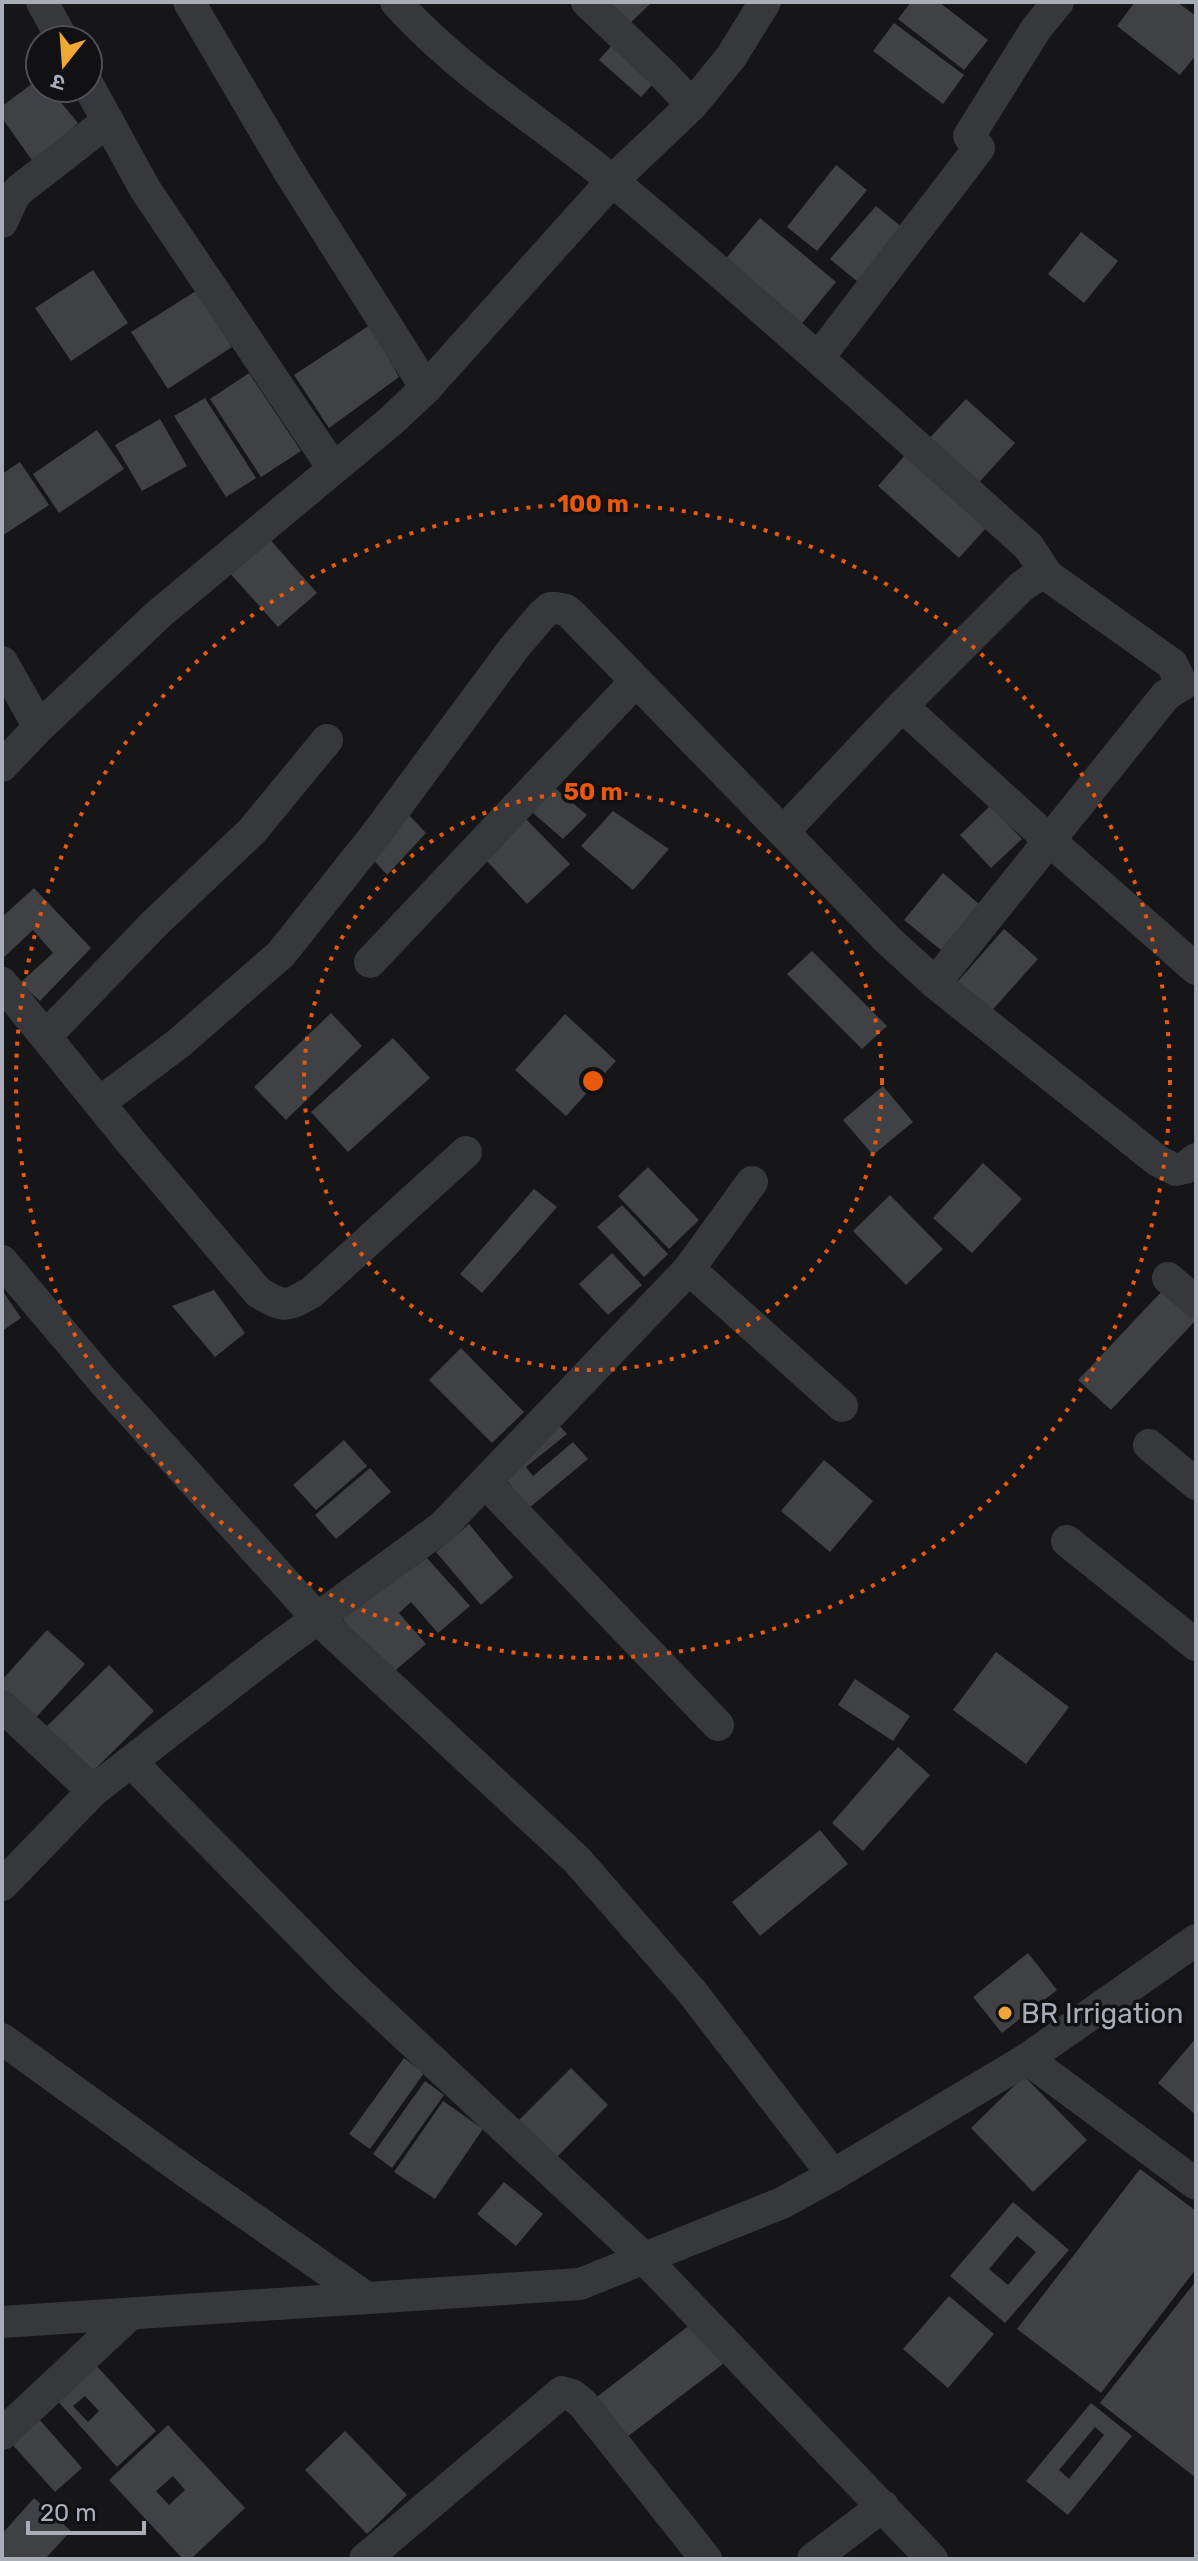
<svg xmlns="http://www.w3.org/2000/svg" width="1198" height="2561" viewBox="0 0 1198 2561" font-family="Rubik,'Noto Sans Devanagari',sans-serif">
<rect width="100%" height="100%" fill="#161618"/>
<!-- building -->
<g fill="#404145" fill-rule="evenodd">
<path d="M603,2H652L627,26Z"/>
<path d="M911,2H939L988,40L964,70L898,19Z"/>
<path d="M1135,2H1177L1196,16V55L1180,75L1117,26Z"/>
<path d="M894,23L964,75L943,104L873,51Z"/>
<path d="M619,37L661,75L641,97L599,60Z"/>
<path d="M40,78V88H49L78,123L34,163L2,118V106Z"/>
<path d="M836,165L867,190L817,251L787,227Z"/>
<path d="M876,206L904,229L858,282L830,259Z"/>
<path d="M760,218L836,282L799,327L722,263Z"/>
<path d="M1081,232L1118,261L1084,303L1048,274Z"/>
<path d="M93,270L128,323L71,361L35,308Z"/>
<path d="M196,291L232,347L168,389L131,332Z"/>
<path d="M370,325L399,377L329,428L294,375Z"/>
<path d="M249,373L301,451L261,477L210,399Z"/>
<path d="M205,398L256,478L226,497L174,416Z"/>
<path d="M966,399L1015,443L972,490L923,445Z"/>
<path d="M160,419L187,466L142,491L115,445Z"/>
<path d="M97,430L124,469L59,513L33,474Z"/>
<path d="M906,454L987,527L959,558L878,486Z"/>
<path d="M20,462L49,505L2,536V474Z"/>
<path d="M267,536L317,593L278,627L228,571Z"/>
<path d="M549,783L587,815L563,839L526,807Z"/>
<path d="M990,806L1022,839L991,868L960,835Z"/>
<path d="M613,811L669,849L633,890L581,846Z"/>
<path d="M408,814L426,833L387,875L371,857Z"/>
<path d="M525,818L570,864L527,904L484,858Z"/>
<path d="M943,873L979,904L941,950L904,920Z"/>
<path d="M34,888L91,948L40,1001L20,983L53,953L33,930L2,959V917Z"/>
<path d="M1004,929L1038,959L986,1017L952,988Z"/>
<path d="M812,951L887,1026L862,1049L787,974Z"/>
<path d="M331,1013L362,1046L286,1120L254,1087Z"/>
<path d="M565,1014L616,1061L566,1116L515,1070Z"/>
<path d="M393,1038L430,1078L348,1152L311,1112Z"/>
<path d="M883,1086L913,1122L873,1155L843,1120Z"/>
<path d="M983,1163L1022,1199L972,1253L933,1218Z"/>
<path d="M648,1167L699,1220L669,1249L618,1196Z"/>
<path d="M534,1189L557,1207L482,1293L460,1274Z"/>
<path d="M890,1195L943,1249L906,1285L853,1231Z"/>
<path d="M622,1205L668,1254L644,1277L597,1227Z"/>
<path d="M612,1253L642,1285L608,1315L579,1284Z"/>
<path d="M1165,1288L1196,1317V1320L1111,1410L1078,1380Z"/>
<path d="M2,1290L21,1318L2,1331Z"/>
<path d="M214,1290L245,1333L215,1357L172,1306Z"/>
<path d="M461,1348L524,1412L492,1443L429,1380Z"/>
<path d="M557,1423L567,1434L526,1467L533,1476L573,1442L588,1459L529,1508L499,1471Z"/>
<path d="M344,1440L367,1466L316,1510L293,1485Z"/>
<path d="M824,1460L873,1501L830,1552L781,1511Z"/>
<path d="M370,1468L391,1492L336,1539L315,1515Z"/>
<path d="M469,1524L513,1577L481,1605L436,1552Z"/>
<path d="M427,1558L470,1606L438,1633L411,1602L399,1613L426,1644L390,1675L340,1616Z"/>
<path d="M47,1630L85,1664L31,1723L2,1698V1680Z"/>
<path d="M996,1652L1069,1707L1026,1764L953,1710Z"/>
<path d="M109,1665L154,1711L87,1777L41,1732Z"/>
<path d="M855,1679L910,1716L893,1741L838,1705Z"/>
<path d="M898,1747L930,1775L863,1851L832,1823Z"/>
<path d="M820,1830L848,1864L760,1936L732,1902Z"/>
<path d="M1028,1953L1057,1990L1002,2033L973,1997Z"/>
<path d="M1196,2038V2115L1158,2083Z"/>
<path d="M404,2058L424,2073L370,2149L349,2134Z"/>
<path d="M571,2068L608,2105L552,2162L514,2125Z"/>
<path d="M1024,2076L1087,2140L1033,2192L971,2128Z"/>
<path d="M425,2081L444,2095L392,2168L373,2154Z"/>
<path d="M443,2101L483,2129L435,2199L394,2172Z"/>
<path d="M1140,2169L1196,2211V2269L1101,2393L1017,2329Z"/>
<path d="M504,2182L543,2214L516,2246L477,2214Z"/>
<path d="M1013,2202L1069,2250L1005,2323L950,2276ZM1017,2236L1036,2252L1008,2285L989,2269Z"/>
<path d="M1196,2281V2478L1100,2403Z"/>
<path d="M949,2296L994,2334L948,2388L903,2349Z"/>
<path d="M691,2324L723,2364L623,2440L593,2400Z"/>
<path d="M94,2363L156,2431L117,2467L55,2398ZM85,2396L99,2411L88,2422L73,2406Z"/>
<path d="M1091,2403L1132,2436L1068,2515L1026,2481ZM1095,2427L1104,2435L1069,2479L1059,2470Z"/>
<path d="M39,2419L82,2468L55,2492L11,2443Z"/>
<path d="M168,2425L245,2508L191,2559H183L109,2480ZM173,2476L185,2490L169,2505L156,2491Z"/>
<path d="M345,2431L407,2495L367,2534L305,2470Z"/>
<path d="M34,2498L71,2531L45,2559H2V2534Z"/>
</g>
<g fill="none" stroke-linecap="round" stroke-linejoin="round">
<!-- street -->
<g stroke="#37383c" stroke-width="32">
<path d="M42,2L63,40"/>
<path d="M189,2L288,170L426,388"/>
<path d="M396,2C459,73 542,122 615,183C756,301 892,424 1029,547L1047,575"/>
<path d="M587,2L663,74L692,105"/>
<path d="M88,85L145,189L333,468"/>
<path d="M2,222L13,198L19,190L108,121"/>
<path d="M819,357L979,148L969,136L1036,29L1058,2"/>
<path d="M2,662L39,727"/>
<path d="M902,706L1049,840L1196,969"/>
<path d="M2,766L39,727L160,613L391,421L426,388L612,181L692,105L731,57L765,2"/>
<path d="M783,832L902,706L1021,587L1040,574L1047,575L1172,664L1182,685L1166,695L935,983"/>
<path d="M370,962L636,681"/>
<path d="M2,983L130,1141L258,1292C284,1308 287,1307 312,1292L466,1152"/>
<path d="M46,1036L154,924L252,831L327,740"/>
<path d="M99,1103L179,1043L281,954L374,837L514,648L542,615L550,608H556L566,610L572,615L888,940L935,983L1158,1161L1176,1170L1185,1168L1196,1159"/>
<path d="M2,1261L103,1381L318,1619L577,1860L692,1992L833,2175"/>
<path d="M689,1269L842,1406"/>
<path d="M1168,1278L1196,1302"/>
<path d="M1149,1445L1196,1484"/>
<path d="M486,1483L718,1725"/>
<path d="M1067,1541L1196,1645"/>
<path d="M2,1706L93,1791"/>
<path d="M131,1762L347,1981L644,2258L932,2559"/>
<path d="M2,1885L93,1791L277,1648L442,1527L689,1269L752,1182"/>
<path d="M2,2039L182,2169L367,2298"/>
<path d="M1027,2059L1196,2184"/>
<path d="M2,2322L580,2284L782,2203L833,2175L1027,2059L1196,1940"/>
<path d="M2,2434L129,2315"/>
<path d="M365,2559L562,2392L572,2395L583,2404L706,2559"/>
<path d="M813,2559L883,2506"/>
</g>
</g>
<!-- distance rings -->
<g fill="none" stroke="#e8590c" stroke-width="4" stroke-dasharray="4 8">
<circle cx="593" cy="1081" r="289"/>
<circle cx="593" cy="1081" r="577"/>
</g>
<!-- markers -->
<circle fill="#efa736" stroke="#111113" stroke-width="3" cx="1005" cy="2013" r="8"/>
<g text-anchor="middle" dominant-baseline="central" stroke-width="7" stroke-linejoin="round" paint-order="stroke">
<!-- poi labels -->
<g font-size="28" fill="#a8adb7" stroke="#111113" text-anchor="start">
<text x="1021" y="2013">BR Irrigation</text>
</g>
</g>
<circle cx="593" cy="1081" r="12" fill="#e8590c" stroke="#111113" stroke-width="4"/>
<g font-size="24" text-anchor="middle" font-weight="bold" fill="#e8590c" stroke="#111113" stroke-width="7" stroke-linejoin="round" paint-order="stroke">
<text x="593" y="512">100 m</text>
<text x="593" y="800">50 m</text>
</g>
<!-- border -->
<rect width="1198" height="2561" fill="none" stroke="#a8adb7" stroke-width="8"/>
<!-- north arrow -->
<g transform="translate(64 64) rotate(197)"><circle r="38" fill="#111113" stroke="#4d4f55" stroke-width="2"/>
<path d="M0-6L14 30L0 20L-14 30Z" fill="#efa736"/>
<text y="-12" font-size="22" font-weight="bold" text-anchor="middle" fill="#a8adb7">उ</text>
</g>
<!-- scale -->
<path d="M28 2521v12h116v-12" fill="none" stroke="#a8adb7" stroke-width="4"/>
<text x="40" y="2521" font-size="24" fill="#a8adb7" stroke="#111113" stroke-width="6" paint-order="stroke">20 m</text>
</svg>
